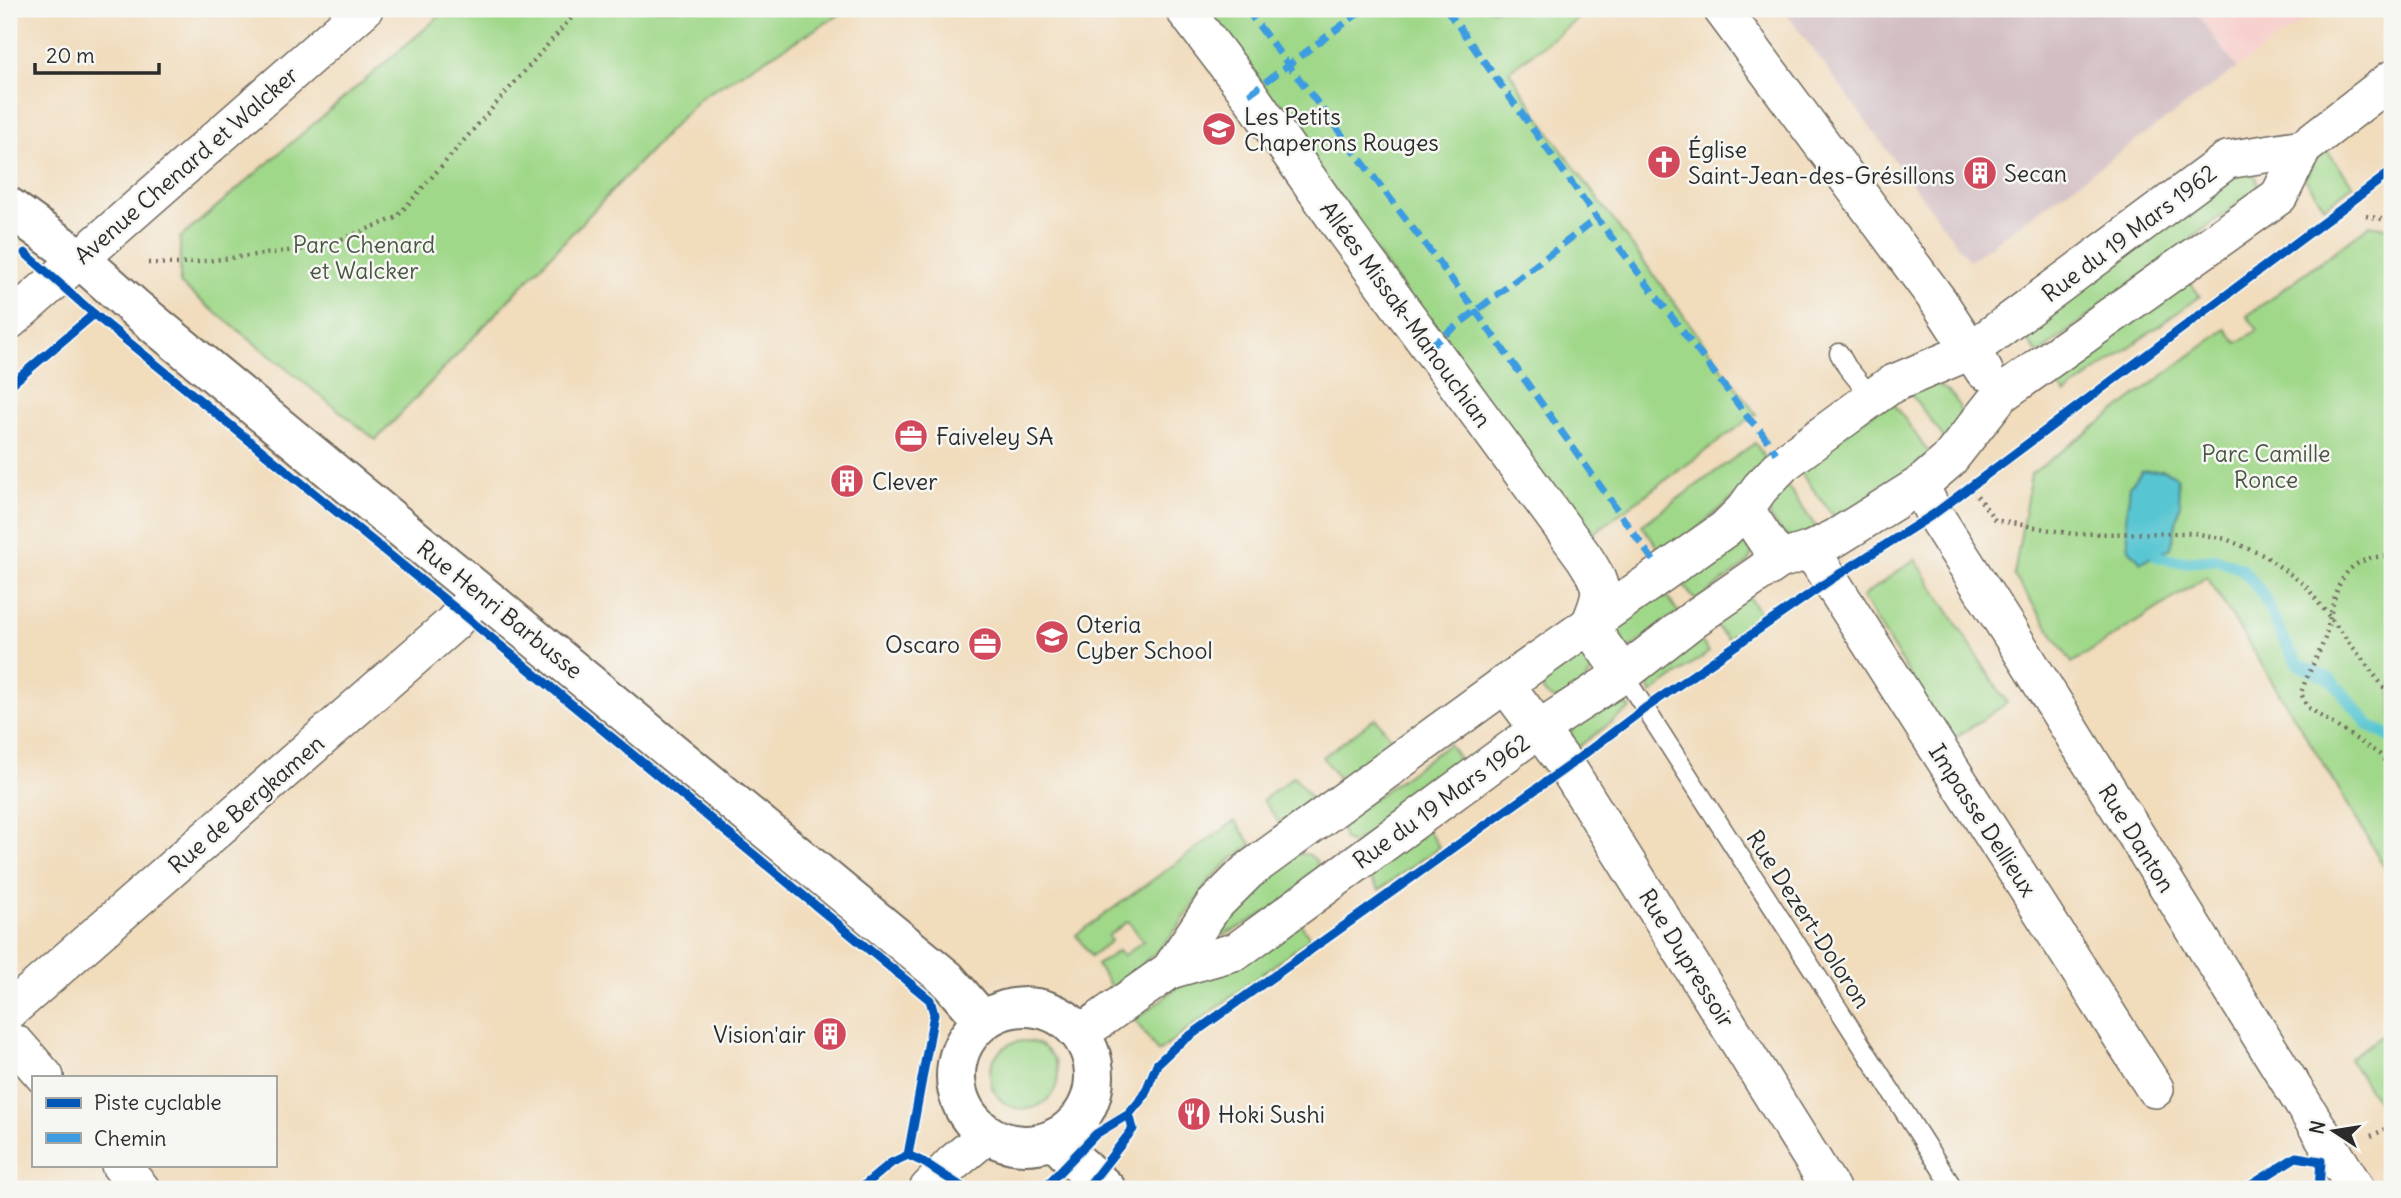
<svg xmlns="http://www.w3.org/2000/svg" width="2401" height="1198" viewBox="0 0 2401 1198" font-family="Delius,sans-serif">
<rect width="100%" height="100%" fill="#f6f6f2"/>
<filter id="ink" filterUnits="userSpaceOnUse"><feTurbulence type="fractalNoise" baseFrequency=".0143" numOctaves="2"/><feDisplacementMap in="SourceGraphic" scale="14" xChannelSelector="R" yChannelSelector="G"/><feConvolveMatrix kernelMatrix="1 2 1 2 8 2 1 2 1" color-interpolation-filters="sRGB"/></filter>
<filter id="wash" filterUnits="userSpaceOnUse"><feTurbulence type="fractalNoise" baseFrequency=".00686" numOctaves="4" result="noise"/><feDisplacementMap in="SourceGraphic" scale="28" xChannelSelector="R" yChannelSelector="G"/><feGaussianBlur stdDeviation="1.57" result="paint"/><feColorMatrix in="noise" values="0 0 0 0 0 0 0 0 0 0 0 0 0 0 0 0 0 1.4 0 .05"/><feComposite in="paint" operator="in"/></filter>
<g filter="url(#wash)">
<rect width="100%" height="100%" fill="#f1dcbc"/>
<!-- built -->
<path fill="#f7d0cd" d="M2193,9H2320L2237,68Z"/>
<!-- industrial -->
<path fill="#d2bec3" d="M1783,9H2193L2237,68L1969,261Z"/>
<!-- green -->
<g fill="#a0d88a" stroke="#66825a" stroke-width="2">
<path d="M448,9H849L700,98L376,440L180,284V238Z"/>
<path d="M1198,9H1591L1509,71L1558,145L1756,414L1585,539Z"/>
<path d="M2326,149L2353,185L2325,207L2305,179L2315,160Z"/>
<path d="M2249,171L2255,176L2259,188L2038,354L2020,330L2239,172Z"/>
<path d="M2370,225L2392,229V880L2334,781L2207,577L2072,663L2014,576L2031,474L2226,329L2237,343L2258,330L2247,316Z"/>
<path d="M2187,278L2200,296L2065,394L2050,375Z"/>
<path d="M1931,382C1947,388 1965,402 1959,421C1957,429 1951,436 1948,443L1907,389Z"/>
<path d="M1891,400L1930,454L1838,522L1797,468Z"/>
<path d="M1755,443L1766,459L1741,491L1664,557L1642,525Z"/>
<path d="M1782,478L1820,533C1813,534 1805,538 1798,538C1780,539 1767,519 1769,503C1770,495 1777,486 1782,478Z"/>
<path d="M1742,538L1752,553L1749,562L1696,601L1677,578L1729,540Z"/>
<path d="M1915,559L2007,703L1950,741L1862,597Z"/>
<path d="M1662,590L1679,613L1629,649H1620L1612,625Z"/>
<path d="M1746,594L1761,614L1727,639L1711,620Z"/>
<path d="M1694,632L1709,652L1651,694C1640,665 1675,648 1694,632Z"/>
<path d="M1580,656L1588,661L1591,673C1554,730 1509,676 1580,656Z"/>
<path d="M1615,699L1631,708L1571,752L1570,736L1573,725Z"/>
<path d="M1375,718L1394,741L1340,781L1323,757Z"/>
<path d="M1449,744L1465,768L1352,844L1344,839L1341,829L1343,821Z"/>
<path d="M1294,776L1314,802L1281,825L1263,800Z"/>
<path d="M1235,821L1252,845L1233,858L1209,881L1179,926L1157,952L1112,988L1097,965L1118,951L1123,956L1143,941L1128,921L1108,936L1111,941L1091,956L1076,935Z"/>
<path d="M1425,826L1439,847L1379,890L1365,870Z"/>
<path d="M1296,854H1308L1316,860L1318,869C1303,896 1250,922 1222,936L1217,934L1216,928L1246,892Z"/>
<path d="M1298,920L1310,938L1158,1052L1135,1020L1179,986Z"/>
<path d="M2392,1029V1125L2349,1058Z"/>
<circle cx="1024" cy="1075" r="34"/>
</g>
<!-- water -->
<path fill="#59c6d2" stroke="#42787e" stroke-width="2" d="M2163,470L2177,477L2180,503L2171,548L2141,562L2129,549L2126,519L2130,486L2142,471Z"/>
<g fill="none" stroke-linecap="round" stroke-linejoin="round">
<!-- stream -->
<path stroke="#59c6d2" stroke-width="12" d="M2157,556L2183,562L2217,559L2242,569L2264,596L2282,636L2298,664L2332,680L2369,725L2392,738"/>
</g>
</g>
<g filter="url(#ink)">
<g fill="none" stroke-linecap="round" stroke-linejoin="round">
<!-- service casing -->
<g stroke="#70695e" stroke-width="21">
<g id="service">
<path d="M1839,353L1847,367L1872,398"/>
<path d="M1623,674L1954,1189"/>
</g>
</g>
<!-- minor casing -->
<g stroke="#70695e" stroke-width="40">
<g id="minor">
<path d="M1184,9L1249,94L1345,232L1584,557C1604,588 1604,591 1589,626L1623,674"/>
<path d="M1722,9L1939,302L1984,371"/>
<path d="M9,321L364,9"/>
<path d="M1920,485L1934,514L2017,644L2356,1189"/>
<path d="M1745,509L1779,560"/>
<path d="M1811,550L2155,1089"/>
<path d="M1505,684L1567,767L1831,1189"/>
<path d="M1170,970L1237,951L1539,729L1623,674L1695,618L1779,560L1811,550L1837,537L1920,485L1948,461L2000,395L2279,196L2303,148L2392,79"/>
<path d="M9,1011L452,624L480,593"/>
<path d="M1081,1033L1170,970L1213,906L1248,871L1505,684L1725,529L1745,509L1760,488L1784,463L1872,398L1892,384L1970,351L2227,160L2303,148"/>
<path d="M9,1040L17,1045L45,1077"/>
<path d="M120,1165L141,1189"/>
<path d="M928,1189L953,1163L988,1134"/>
</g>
</g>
<!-- tertiary casing -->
<g stroke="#70695e" stroke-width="42">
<g id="tertiary">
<path d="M9,207L79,258L135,308L947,979L983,1021"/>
<circle cx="1025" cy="1076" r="69"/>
<path d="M1057,1137L1065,1151L1106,1189"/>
</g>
</g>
<!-- path -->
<g stroke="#70695e" stroke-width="4.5" stroke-dasharray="2 5" stroke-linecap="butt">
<path d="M2366,216L2392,221"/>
<path d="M148,263L181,264L321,247L396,218L579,9"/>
<path d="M1973,490L1995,520L2073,534L2194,533L2226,539L2265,556L2305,585L2392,698"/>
<path d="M2392,556C2384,557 2373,556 2365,560C2332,573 2334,609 2325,638C2318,657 2307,674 2301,693L2307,707L2379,754L2392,769"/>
<path d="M2371,1136L2392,1126"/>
</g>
<!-- service -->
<use href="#service" stroke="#fff" stroke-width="18"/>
<!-- minor -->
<use href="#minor" stroke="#fff" stroke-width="37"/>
<!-- tertiary -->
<use href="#tertiary" stroke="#fff" stroke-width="38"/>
<!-- quiet -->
<g stroke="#3d9ce1" stroke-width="7" stroke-dasharray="14 7" stroke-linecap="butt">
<path d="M1246,9L1475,310L1655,563"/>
<path d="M1446,9L1597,218L1749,419L1760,430L1776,453"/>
<path d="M1249,94L1364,9"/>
<path d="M1429,347L1597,218"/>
</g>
<!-- cycleway casing -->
<g stroke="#f6f6f2" stroke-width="13">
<g id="cycleway">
<path d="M25,253L94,314L461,613L930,1000L934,1014L908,1155"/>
<path d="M9,386L94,314"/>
<path d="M860,1189L891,1163L908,1155L925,1163L965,1189"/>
<path d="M1043,1189L1096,1134L1129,1114L1144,1096L1157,1064L1177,1045L1567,767L1644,709L1830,580L1934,514L2392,171"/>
<path d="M1086,1189L1133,1129L1129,1114"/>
<path d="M2245,1189L2296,1157L2321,1161L2319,1189"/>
</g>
</g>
<!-- cycleway -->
<use href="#cycleway" stroke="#0057b8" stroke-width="9"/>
</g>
</g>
<!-- icons -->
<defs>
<g id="school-disc" transform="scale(1.75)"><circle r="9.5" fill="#d1495b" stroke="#f6f6f2"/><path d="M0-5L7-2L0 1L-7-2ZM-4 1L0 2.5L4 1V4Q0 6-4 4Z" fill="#fff"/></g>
<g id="church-disc" transform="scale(1.75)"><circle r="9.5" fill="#d1495b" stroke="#f6f6f2"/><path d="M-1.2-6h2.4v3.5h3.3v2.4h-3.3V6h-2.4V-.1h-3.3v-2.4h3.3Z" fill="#fff"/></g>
<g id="building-disc" transform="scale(1.75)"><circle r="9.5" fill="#d1495b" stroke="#f6f6f2"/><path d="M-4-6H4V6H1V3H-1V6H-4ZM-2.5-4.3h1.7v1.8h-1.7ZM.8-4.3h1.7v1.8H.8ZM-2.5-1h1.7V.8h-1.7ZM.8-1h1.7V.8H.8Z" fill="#fff"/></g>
<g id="office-disc" transform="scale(1.75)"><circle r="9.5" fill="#d1495b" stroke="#f6f6f2"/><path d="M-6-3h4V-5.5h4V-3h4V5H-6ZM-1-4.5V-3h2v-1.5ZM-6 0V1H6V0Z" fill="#fff"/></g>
<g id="restaurant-disc" transform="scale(1.75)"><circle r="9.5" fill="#d1495b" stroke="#f6f6f2"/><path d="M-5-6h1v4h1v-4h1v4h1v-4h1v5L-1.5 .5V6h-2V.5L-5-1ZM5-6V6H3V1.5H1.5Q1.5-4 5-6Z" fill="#fff"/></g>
</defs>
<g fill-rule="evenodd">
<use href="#school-disc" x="1219" y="129"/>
<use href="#church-disc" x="1664" y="162"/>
<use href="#building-disc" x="1980" y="173"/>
<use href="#office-disc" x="911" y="436"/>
<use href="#building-disc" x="847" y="481"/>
<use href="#school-disc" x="1052" y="637"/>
<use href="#office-disc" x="985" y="644"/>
<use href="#building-disc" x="830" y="1034"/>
<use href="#restaurant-disc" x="1194" y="1114"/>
</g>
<g text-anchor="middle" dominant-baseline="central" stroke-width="5" stroke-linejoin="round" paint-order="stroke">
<!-- poi labels -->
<g font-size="23" fill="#2b2b2b" stroke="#f6f6f2" text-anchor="start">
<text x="1244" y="116">Les Petits<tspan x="1244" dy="26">Chaperons Rouges</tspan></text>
<text x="1688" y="149">Église<tspan x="1688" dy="26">Saint-Jean-des-Grésillons</tspan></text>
<text x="2004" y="173">Secan</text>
<text x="936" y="436">Faiveley SA</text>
<text x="872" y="481">Clever</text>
<text x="1076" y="624">Oteria<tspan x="1076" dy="26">Cyber School</tspan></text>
<text x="960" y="644" text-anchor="end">Oscaro</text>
<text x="806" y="1034" text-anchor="end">Vision'air</text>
<text x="1218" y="1114">Hoki Sushi</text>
</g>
<!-- street labels -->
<g font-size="23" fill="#2b2b2b" stroke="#f6f6f2">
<text transform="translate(186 165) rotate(-41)">Avenue Chenard et Walcker</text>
<text transform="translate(2129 233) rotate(-37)">Rue du 19 Mars 1962</text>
<text transform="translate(1406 314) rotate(54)">Allées Missak-Manouchian</text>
<text transform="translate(500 609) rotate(39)">Rue Henri Barbusse</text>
<text transform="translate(1441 801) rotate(-36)">Rue du 19 Mars 1962</text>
<text transform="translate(246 804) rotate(-41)">Rue de Bergkamen</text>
<text transform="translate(1983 820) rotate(57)">Impasse Dellieux</text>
<text transform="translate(2137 838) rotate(58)">Rue Danton</text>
<text transform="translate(1809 919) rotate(57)">Rue Dezert-Doloron</text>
<text transform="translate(1687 958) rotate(58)">Rue Dupressoir</text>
</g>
<!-- park labels -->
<g font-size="23" fill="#485643" stroke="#f6f6f2">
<text x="364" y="244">Parc Chenard<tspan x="364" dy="26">et Walcker</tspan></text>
<text x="2266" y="453">Parc Camille<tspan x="2266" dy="26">Ronce</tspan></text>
</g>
</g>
<!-- margin -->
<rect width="2401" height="1198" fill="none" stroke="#f6f6f2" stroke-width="35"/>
<!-- legend -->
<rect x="32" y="1076" width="245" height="91" fill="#f6f6f2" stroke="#a5a5a2" stroke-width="2"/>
<rect x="46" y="1098" width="35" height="10" fill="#0057b8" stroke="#a5a5a2" stroke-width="2"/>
<text x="94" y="1110" font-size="21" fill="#2b2b2b">Piste cyclable</text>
<rect x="46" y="1133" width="35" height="10" fill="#3d9ce1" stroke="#a5a5a2" stroke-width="2"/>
<text x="94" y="1146" font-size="21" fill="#2b2b2b">Chemin</text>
<!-- north arrow -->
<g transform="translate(2334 1131) rotate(282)" stroke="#f6f6f2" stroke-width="5" paint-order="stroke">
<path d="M0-5L12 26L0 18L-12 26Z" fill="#2b2b2b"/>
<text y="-10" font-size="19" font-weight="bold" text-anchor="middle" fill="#2b2b2b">N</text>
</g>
<!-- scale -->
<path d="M35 63v10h124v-10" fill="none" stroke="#2b2b2b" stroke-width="3.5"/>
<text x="46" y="63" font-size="21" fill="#2b2b2b" stroke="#f6f6f2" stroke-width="5" paint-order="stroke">20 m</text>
</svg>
